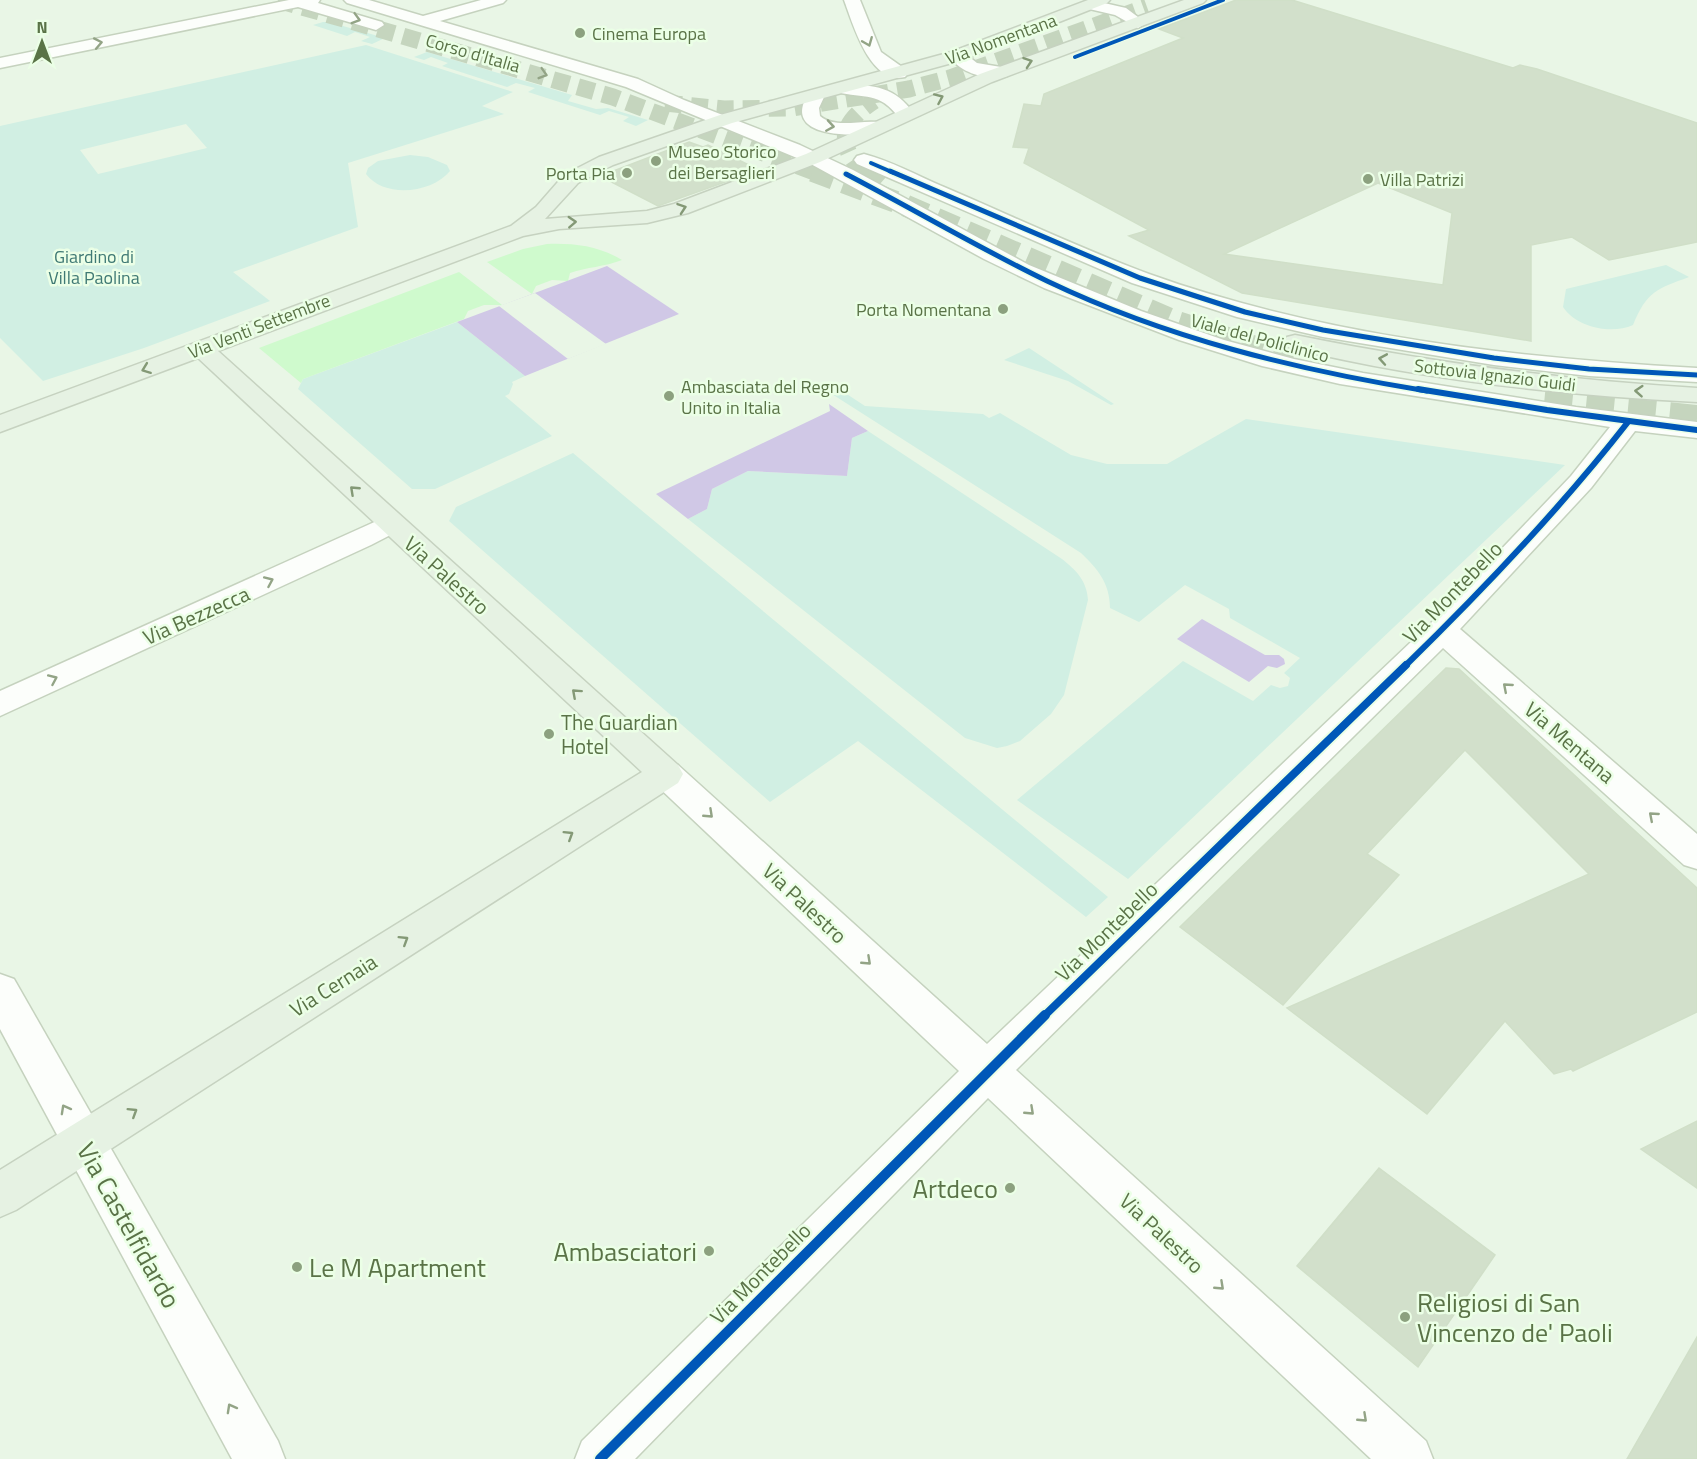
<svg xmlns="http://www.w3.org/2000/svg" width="1697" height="1459" viewBox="0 0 1697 1459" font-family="'Titillium Web',sans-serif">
<rect width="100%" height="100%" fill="#e9f6e6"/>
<!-- green -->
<g fill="#d1efe3" fill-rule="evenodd">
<path d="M323,22H329L385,38L372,44L361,41L370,37L355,32L347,36L313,25Z"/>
<path d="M366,45L513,92L482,106L504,114L348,163L358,227L233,272L270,301L144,348L43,381L0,338V126ZM186,124L207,148L98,174L80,150Z"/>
<path d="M427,52L572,95L568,101L596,109L608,108L648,120L636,126L623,121L629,117L609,111L600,115L528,92L535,88L516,83L507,87L442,66L448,63L431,57L424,60L414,57Z"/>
<path d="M410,155L428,157L447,165L450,171C432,193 385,199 366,174L368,168L378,161Z"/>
<path d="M1666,265L1689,277C1657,289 1647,291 1633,325C1611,335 1576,327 1563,307L1566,289Z"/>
<path d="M457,322L525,376L512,382L513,384L509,394L505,396L552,436L435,489H412L298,389L303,379Z"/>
<path d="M1029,348L1114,404L1111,405L1068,381L1004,360Z"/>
<path d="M833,385L865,406L983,414L989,418L1000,413L1071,455L1107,464H1167L1246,419L1565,465L1128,879L1017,800L1183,661L1253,701L1271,685L1280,688L1288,686L1290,678L1284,673L1300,658L1230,618L1229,609L1185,585L1139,622L1110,608C1110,584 1098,569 1081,553L824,389Z"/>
<path d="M868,431L1062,559C1076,570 1087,581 1088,600L1064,695L1051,714L1020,741L1007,746L997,748L965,738L688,519L707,509L712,489L748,471L847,476L852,438Z"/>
<path d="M573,453L623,495L1108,897L1086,917L858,741L770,802L449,521L456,507Z"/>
</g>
<!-- sand -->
<g fill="#cffacd">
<path d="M547,244C574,243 599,246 622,260C604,267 587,267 570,273L568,281L552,280L536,286L532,294L487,262L523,249Z"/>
<path d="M459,272L502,305H484L468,311L464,319L303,379L301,383L259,348Z"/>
</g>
<!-- water -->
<g fill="#d0c8e6">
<path d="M607,266L679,314L525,376L457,322Z"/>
<path d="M829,404L868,431L852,438L847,476L748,471L712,489L707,509L688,519L656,494L830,411Z"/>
<path d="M1202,619L1265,655H1279L1284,659L1285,664L1277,668L1268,666L1249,682L1177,639Z"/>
</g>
<!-- pier -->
<path fill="#e9f6e6" d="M535,293L606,344L568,359L499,306Z"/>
<!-- building -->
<g fill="#d2e0cb" stroke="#d0dfc8" stroke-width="1.5" fill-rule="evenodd">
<path d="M1236,0H1292L1513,68L1520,65L1537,69L1697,123V242L1609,260L1572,237L1531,245V341L1242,293L1129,236L1149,230L1024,163L1029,148L1013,147L1024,104L1041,106L1044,94L1183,38L1159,29ZM1378,183L1452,213L1443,285L1224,254Z"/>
<path d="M689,142L703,147L708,145L759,170L658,206L600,176Z"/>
<path d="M1446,668L1459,669L1697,888V1012L1573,1071L1571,1069L1554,1074L1505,1021L1427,1114L1287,1008L1589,874L1465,750L1367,854L1399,875L1283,1005L1180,927Z"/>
<path d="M1697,1121V1188L1641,1149Z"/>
<path d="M1379,1168L1495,1255L1418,1367L1297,1266Z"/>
<path d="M1697,1337V1459H1627Z"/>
</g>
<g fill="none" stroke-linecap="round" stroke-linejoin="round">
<!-- major-tunnel-far2 -->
<g stroke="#c5d5be" stroke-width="17" stroke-dasharray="17 9" stroke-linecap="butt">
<path d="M278,0L613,97L817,173"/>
<path d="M665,103L724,109L792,108L909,89L950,78L1147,7"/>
<path d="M864,173C834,143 842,122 874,101"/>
</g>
<!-- major-tunnel-far1 -->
<g stroke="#c5d5be" stroke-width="22" stroke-dasharray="22 11" stroke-linecap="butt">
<path d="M813,171L904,205L1177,322L1293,359"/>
<path d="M862,171L885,191"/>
</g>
<!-- major-tunnel -->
<path stroke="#c5d5be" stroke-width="28" stroke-dasharray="28 14" stroke-linecap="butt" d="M1544,404L1697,419"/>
<!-- minor casing -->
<g stroke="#c5d2be" stroke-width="3">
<g id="minor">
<path d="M289,0H320L318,3L382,22L384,25L376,30L298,7L0,68V58Z"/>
<path d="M344,0H369L423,16L481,0H506L503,3L440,21L638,79L684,100L800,145L853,170L1029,265L1141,311L1224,340L1294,359L1363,373L1576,407L1697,422V438L1635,431L1591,488L1460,629L1697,834V869L1684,865L1443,648L1016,1070L1426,1441L1433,1459H1371L988,1098L635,1459H575L582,1441L959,1071L654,783L649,774L654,765L666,761L678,765L987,1044L1431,623L1571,476L1610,427L1340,384L1262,366L1179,340L1044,288L984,259L809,163L626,87L347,3Z"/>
<path d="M844,0H860L881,52L905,69L908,73L905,77C870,85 853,24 844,0Z"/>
<path d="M1091,0L1126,8L1146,23L1138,28L1115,15L1085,8L1083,5Z"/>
<path d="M957,51L963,52L977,63L1007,68L1010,72L1007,76C987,81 960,73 949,56Z"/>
<path d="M843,83C875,86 895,86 914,114L911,118H899C880,91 864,99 837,92L834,88L837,84Z"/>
<path d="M816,90L822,91L825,95L819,108L820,116C836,130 864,118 884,123L886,127L884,131C856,138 777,139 810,91Z"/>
<path d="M864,154C891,161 918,176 944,187C1012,216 1079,248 1149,274C1322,336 1514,358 1697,368V382L1589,376L1494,365L1323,337L1237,317L1132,283L857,164L854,160L857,156Z"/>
<path d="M390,515L400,518L404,524L400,530L371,545L0,716V691Z"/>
<path d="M0,974L14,979L278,1441L285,1459H232L0,1029Z"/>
</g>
</g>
<!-- major casing -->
<g stroke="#c6d2c0" stroke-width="3">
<g id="major">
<path d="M1088,0H1110L1107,3L963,60L732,123L613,165L578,183L545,219L647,211L674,204L806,154L980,74L1184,0H1206L1203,3L992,82L820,162L688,213L647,223L559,229L523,236L218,351L678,765L683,774L678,783L16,1210L0,1217V1170L642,772L198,358L0,432V415L511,226L536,207L564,175L599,157L720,115L951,52Z"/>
<path d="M1295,335C1428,362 1561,380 1697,388V402C1560,395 1420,380 1287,347L1283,342L1287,337Z"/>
</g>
</g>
<!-- minor -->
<use href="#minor" fill="#fcfefb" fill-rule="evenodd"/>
<!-- major -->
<use href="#major" fill="#e6f2e3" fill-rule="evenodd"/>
<!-- cycleway-far4 casing -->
<g stroke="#ebffe6" stroke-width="6">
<g id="cycleway-far4">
<path d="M1075,57L1223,0"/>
<path d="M871,163L894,173"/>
</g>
</g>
<!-- cycleway-far3 casing -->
<g stroke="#ebffe6" stroke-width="8">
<g id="cycleway-far3">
<path d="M890,171L1140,278L1245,312L1323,330L1494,358L1589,369L1697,375"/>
<path d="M846,174C913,209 979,248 1047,281C1166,338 1297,370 1427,391"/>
</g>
</g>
<!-- cycleway-far2 casing -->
<g stroke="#ebffe6" stroke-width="9">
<g id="cycleway-far2">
<path d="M1418,389L1547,410L1697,430"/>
<path d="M1404,667C1483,590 1560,509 1628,422"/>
</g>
</g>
<!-- cycleway-far1 casing -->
<g stroke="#ebffe6" stroke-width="12">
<path id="cycleway-far1" d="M1043,1017L1406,665"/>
</g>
<!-- cycleway casing -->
<g stroke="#ebffe6" stroke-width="14">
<path id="cycleway" d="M600,1459L1045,1015"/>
</g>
<!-- cycleway-far4 -->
<use href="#cycleway-far4" stroke="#0057b8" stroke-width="4"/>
<!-- cycleway-far3 -->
<use href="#cycleway-far3" stroke="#0057b8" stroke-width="5"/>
<!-- cycleway-far2 -->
<use href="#cycleway-far2" stroke="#0057b8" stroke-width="6"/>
<!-- cycleway-far1 -->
<use href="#cycleway-far1" stroke="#0057b8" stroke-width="8"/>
<!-- cycleway -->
<use href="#cycleway" stroke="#0057b8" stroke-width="10"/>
</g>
<!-- one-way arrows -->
<defs><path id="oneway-chevron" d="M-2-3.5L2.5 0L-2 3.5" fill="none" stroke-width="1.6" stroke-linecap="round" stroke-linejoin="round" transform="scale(1.5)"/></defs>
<g stroke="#93a486">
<use href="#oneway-chevron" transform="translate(356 19) rotate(16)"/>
<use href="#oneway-chevron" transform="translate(868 42) rotate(68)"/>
<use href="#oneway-chevron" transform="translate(98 43) rotate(-11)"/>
<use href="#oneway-chevron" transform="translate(543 74) rotate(17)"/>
<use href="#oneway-chevron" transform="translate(830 126) rotate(9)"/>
<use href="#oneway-chevron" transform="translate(269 581) rotate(-24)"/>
<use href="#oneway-chevron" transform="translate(53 679) rotate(-24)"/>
<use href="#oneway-chevron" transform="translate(1507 687) rotate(-139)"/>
<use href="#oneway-chevron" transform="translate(709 814) rotate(43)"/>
<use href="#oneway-chevron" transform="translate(1653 816) rotate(-139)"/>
<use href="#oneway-chevron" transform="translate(867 961) rotate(43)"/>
<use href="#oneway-chevron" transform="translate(65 1109) rotate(-119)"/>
<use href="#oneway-chevron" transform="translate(1030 1111) rotate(43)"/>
<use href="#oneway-chevron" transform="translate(1220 1286) rotate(43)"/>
<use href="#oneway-chevron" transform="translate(231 1408) rotate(-119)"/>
<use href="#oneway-chevron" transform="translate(1363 1418) rotate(43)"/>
</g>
<g stroke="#849976">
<use href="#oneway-chevron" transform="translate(1028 62) rotate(-19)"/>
<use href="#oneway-chevron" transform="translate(939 98) rotate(-24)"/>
<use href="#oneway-chevron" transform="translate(682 208) rotate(-19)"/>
<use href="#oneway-chevron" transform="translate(572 222) rotate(-3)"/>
<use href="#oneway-chevron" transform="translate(1383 359) rotate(-170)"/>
<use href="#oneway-chevron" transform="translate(146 369) rotate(159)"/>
<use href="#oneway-chevron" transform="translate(1639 391) rotate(-176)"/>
<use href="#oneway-chevron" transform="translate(354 490) rotate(-137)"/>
<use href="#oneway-chevron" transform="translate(576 693) rotate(-138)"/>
<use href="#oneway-chevron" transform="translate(569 835) rotate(-32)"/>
<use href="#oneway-chevron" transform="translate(404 940) rotate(-32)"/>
<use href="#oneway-chevron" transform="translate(133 1112) rotate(-32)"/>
</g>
<!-- markers -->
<g fill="#8ca17f" stroke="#ebffe6" stroke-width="2">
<circle cx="580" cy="33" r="6"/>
<circle cx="656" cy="161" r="6"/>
<circle cx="627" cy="173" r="6"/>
<circle cx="1368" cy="179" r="6"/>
<circle cx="1003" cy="309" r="6"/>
<circle cx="669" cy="396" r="6"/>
<circle cx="549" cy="734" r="6"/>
<circle cx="1010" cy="1188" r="6"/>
<circle cx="709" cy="1251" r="6"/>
<circle cx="297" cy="1267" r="6"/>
<circle cx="1405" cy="1317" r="6"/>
</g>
<g text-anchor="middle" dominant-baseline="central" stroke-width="5" stroke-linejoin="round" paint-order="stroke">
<!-- far-poi labels -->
<g font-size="18" fill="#5a7347" stroke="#ebffe6" text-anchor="start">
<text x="592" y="33">Cinema Europa</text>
<text x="668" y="151">Museo Storico<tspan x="668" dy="21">dei Bersaglieri</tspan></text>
<text x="615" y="173" text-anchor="end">Porta Pia</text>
<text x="1380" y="179">Villa Patrizi</text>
<text x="991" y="309" text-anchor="end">Porta Nomentana</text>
<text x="681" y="386">Ambasciata del Regno<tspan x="681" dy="21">Unito in Italia</tspan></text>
</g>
<!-- far-street labels -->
<g font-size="18" fill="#5a7347" stroke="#ebffe6">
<text transform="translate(1001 39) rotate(-20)">Via Nomentana</text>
<text transform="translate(473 53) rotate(16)">Corso d'Italia</text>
<text transform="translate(259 326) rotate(-21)">Via Venti Settembre</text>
<text transform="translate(1260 338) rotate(15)">Viale del Policlinico</text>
<text transform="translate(1495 375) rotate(7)">Sottovia Ignazio Guidi</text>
</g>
<!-- far-park labels -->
<g font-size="18" fill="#3f7974" stroke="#ebffe6">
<text x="94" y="256">Giardino di<tspan x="94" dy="21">Villa Paolina</tspan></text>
</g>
<!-- street labels -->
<g font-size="21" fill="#5a7347" stroke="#ebffe6">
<text transform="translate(447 575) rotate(42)">Via Palestro</text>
<text transform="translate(1452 592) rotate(-46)">Via Montebello</text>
<text transform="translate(196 615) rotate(-24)">Via Bezzecca</text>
<text transform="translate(1570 742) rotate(41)">Via Mentana</text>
<text transform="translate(805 903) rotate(43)">Via Palestro</text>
<text transform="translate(1106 931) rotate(-44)">Via Montebello</text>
<text transform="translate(333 985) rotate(-32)">Via Cernaia</text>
<text transform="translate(1162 1233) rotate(43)">Via Palestro</text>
<text transform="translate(760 1273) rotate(-45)">Via Montebello</text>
</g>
<!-- poi labels -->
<g font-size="21" fill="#5a7347" stroke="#ebffe6" text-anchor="start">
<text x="561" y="722">The Guardian<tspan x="561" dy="24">Hotel</tspan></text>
</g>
<!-- near-poi labels -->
<g font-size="26" fill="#5a7347" stroke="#ebffe6" text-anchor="end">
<text x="998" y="1188">Artdeco</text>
<text x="697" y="1251">Ambasciatori</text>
<text x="309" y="1267" text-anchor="start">Le M Apartment</text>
<text x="1417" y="1302" text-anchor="start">Religiosi di San<tspan x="1417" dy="30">Vincenzo de' Paoli</tspan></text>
</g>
<!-- near-street labels -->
<g font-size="26" fill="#5a7347" stroke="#ebffe6">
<text transform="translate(129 1225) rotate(61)">Via Castelfidardo</text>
</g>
</g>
<!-- north arrow -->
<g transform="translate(42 42)" stroke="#ebffe6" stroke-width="4.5" paint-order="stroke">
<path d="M0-4.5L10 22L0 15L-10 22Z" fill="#5a7347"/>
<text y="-9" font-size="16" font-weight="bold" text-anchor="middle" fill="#5a7347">N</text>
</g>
</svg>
